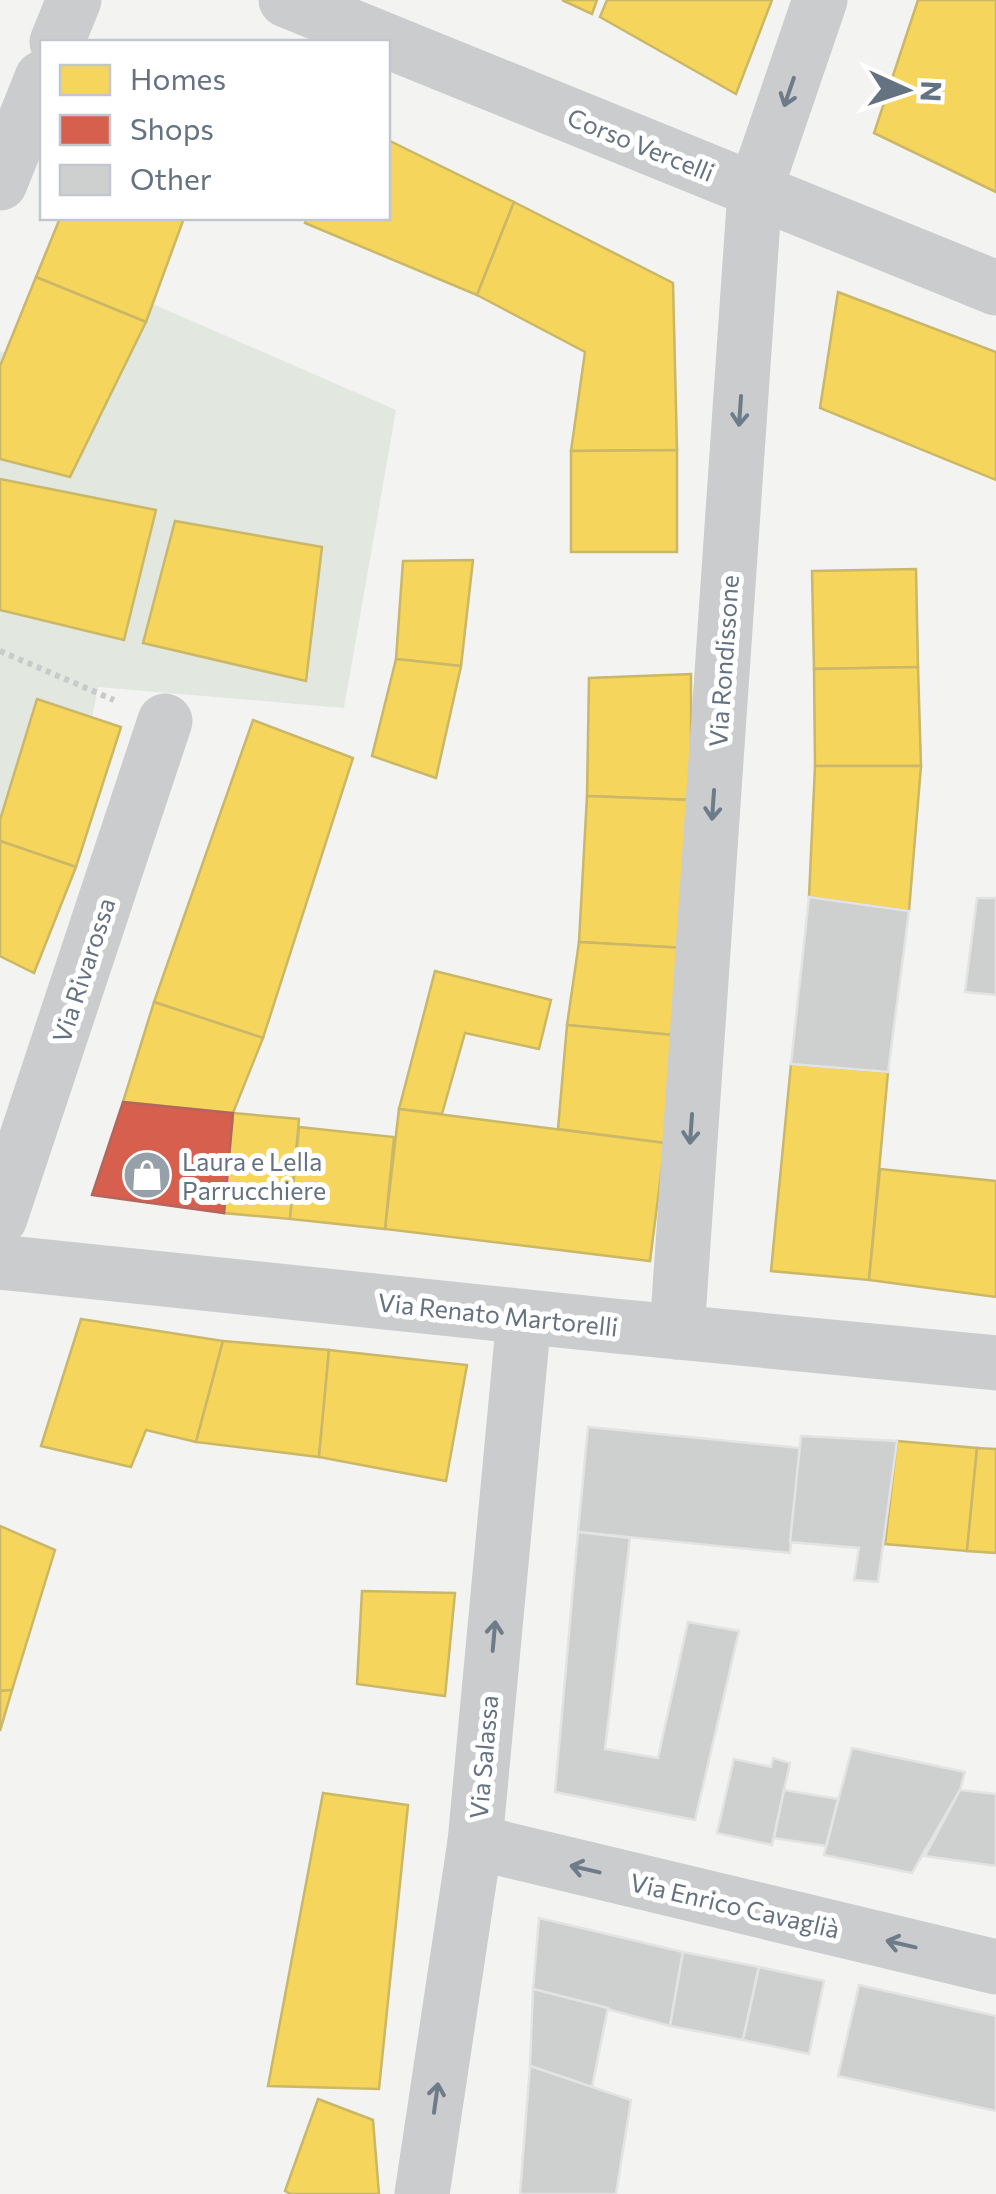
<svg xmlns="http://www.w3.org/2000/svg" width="996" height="2194" viewBox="0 0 996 2194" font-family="Commissioner,sans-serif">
<rect width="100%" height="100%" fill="#f3f4f2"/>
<!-- green -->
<path fill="#e2e7e0" d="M146,301L396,410L344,708L98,687L70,832L0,820V351L100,380Z"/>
<!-- homes -->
<g fill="#f6d55c" stroke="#cab767" stroke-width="2.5">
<path d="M562,0H597L592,14Z"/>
<path d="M607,0H772L736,94L600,17Z"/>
<path d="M918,0H996V192L874,133Z"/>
<path d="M388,140L514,202L477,295L305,223L307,218H388Z"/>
<path d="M514,202L673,283L677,450L571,451L585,352L477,295Z"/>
<path d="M60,218H184L146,322L36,277Z"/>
<path d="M36,277L146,322L70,477L0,459V366Z"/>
<path d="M838,292L996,352V480L820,408Z"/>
<path d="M677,450V552H571V451Z"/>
<path d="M0,479L156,510L124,640L0,610Z"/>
<path d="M175,521L322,547L306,681L143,643Z"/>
<path d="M473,560L461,666L396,659L403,561Z"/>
<path d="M916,569L918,667L814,669L812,571Z"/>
<path d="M396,659L461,666L436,778L372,756Z"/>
<path d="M918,667L921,766H815L814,669Z"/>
<path d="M691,674V800L587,796L589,678Z"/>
<path d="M37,699L121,727L76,867L0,841V820Z"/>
<path d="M253,720L353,758L263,1038L154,1002Z"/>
<path d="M815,766H921L909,911L809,897Z"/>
<path d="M587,796L691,800L685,948L579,942Z"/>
<path d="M0,841L76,867L34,973L0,956Z"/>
<path d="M579,942L685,948L673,1035L567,1025Z"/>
<path d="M435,971L551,1000L539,1049L465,1033L442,1114L399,1109Z"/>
<path d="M154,1002L263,1038L233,1113L123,1102Z"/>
<path d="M567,1025L673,1035L665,1143L558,1129Z"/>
<path d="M791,1064L888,1072L869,1280L771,1271Z"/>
<path d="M399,1109L665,1143L650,1261L385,1229Z"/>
<path d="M233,1113L299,1119L290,1219L224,1213Z"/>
<path d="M299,1127L394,1137L385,1229L290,1219Z"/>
<path d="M880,1169L996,1181V1297L869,1280Z"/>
<path d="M81,1319L223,1341L196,1442L146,1430L131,1467L41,1446Z"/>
<path d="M223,1341L329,1350L319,1457L196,1442Z"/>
<path d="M329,1350L467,1365L446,1481L319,1457Z"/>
<path d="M897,1441L977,1448L967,1551L885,1544Z"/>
<path d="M977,1448L996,1449V1553L967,1551Z"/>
<path d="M0,1526L55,1550L12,1690L0,1691Z"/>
<path d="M362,1591L455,1593L445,1696L357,1684Z"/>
<path d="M12,1690L0,1731V1691Z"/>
<path d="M323,1793L408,1805L379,2089L268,2086Z"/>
<path d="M318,2099L373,2120L379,2194H291L285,2191Z"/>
</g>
<!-- shops -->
<path fill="#d6604d" stroke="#b4655d" stroke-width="2.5" d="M123,1102L233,1113L224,1213L92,1195Z"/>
<!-- building -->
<g fill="#cecfcf" stroke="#e2e3e2" stroke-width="2.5">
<path d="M809,897L909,911L888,1072L791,1064Z"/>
<path d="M977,898H996V995L965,992Z"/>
<path d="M588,1427L800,1448L790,1553L578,1532Z"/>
<path d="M801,1436L897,1441L878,1582L854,1580L859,1548L790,1542Z"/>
<path d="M578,1532L630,1538L605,1749L658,1758L688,1622L739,1631L695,1820L555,1792Z"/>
<path d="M852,1748L965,1772L960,1790L912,1873L824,1855Z"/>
<path d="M773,1758L790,1763L772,1845L717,1833L734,1759L771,1767Z"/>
<path d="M784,1790L838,1799L826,1846L774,1838Z"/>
<path d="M960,1790L996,1794V1866L925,1856Z"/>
<path d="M539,1918L683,1952L670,2026L533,1989Z"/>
<path d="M683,1952L759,1967L743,2040L670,2026Z"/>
<path d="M759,1967L824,1981L809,2054L743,2040Z"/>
<path d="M859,1985L996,2016V2111L838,2076Z"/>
<path d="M533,1989L608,2008L592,2087L530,2066Z"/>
<path d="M530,2066L631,2100L616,2194H520Z"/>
</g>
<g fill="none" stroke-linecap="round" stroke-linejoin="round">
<!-- path -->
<path stroke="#c9caca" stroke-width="6" stroke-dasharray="5 5" stroke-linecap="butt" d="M0,651L114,700"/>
<!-- minor -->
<g stroke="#cbcccd" stroke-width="55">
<path d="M57,42L74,0"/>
<path d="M0,183L42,78"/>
<path d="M0,1218L165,721"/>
<path d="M677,1332L755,190L820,0"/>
<path d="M475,1842L996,1967"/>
<path d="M422,2194L475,1842L524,1317"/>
</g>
<!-- tertiary -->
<g stroke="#cbcccd" stroke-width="55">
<path d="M286,0L996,288"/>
<path d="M0,1262L615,1326L996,1363"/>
</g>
</g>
<!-- one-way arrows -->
<defs><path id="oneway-shaft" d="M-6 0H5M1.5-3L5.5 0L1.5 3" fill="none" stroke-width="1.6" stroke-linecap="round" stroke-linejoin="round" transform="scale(2.5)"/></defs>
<g stroke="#6e7b89">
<use href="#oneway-shaft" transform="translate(789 92) rotate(109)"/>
<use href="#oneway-shaft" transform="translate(740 411) rotate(94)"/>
<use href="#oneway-shaft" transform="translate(713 805) rotate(94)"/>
<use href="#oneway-shaft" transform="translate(691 1129) rotate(94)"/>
<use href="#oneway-shaft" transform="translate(494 1636) rotate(-85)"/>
<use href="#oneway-shaft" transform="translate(585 1869) rotate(-167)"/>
<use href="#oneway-shaft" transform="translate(901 1944) rotate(-167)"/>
<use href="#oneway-shaft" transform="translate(436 2098) rotate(-82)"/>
</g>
<!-- icons -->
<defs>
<g id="shop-disc" transform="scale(2.5)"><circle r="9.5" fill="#96a0a9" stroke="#fff"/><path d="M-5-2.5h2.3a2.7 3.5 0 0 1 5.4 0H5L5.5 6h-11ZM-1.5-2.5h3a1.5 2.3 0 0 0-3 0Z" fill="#fff"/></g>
</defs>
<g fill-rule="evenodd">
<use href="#shop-disc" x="147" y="1175"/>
</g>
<g text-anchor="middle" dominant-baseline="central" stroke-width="10" stroke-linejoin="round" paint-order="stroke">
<!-- street labels -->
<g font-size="25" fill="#647281" stroke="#fff">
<text transform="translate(641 144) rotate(22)">Corso Vercelli</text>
<text transform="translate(723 661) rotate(-86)">Via Rondissone</text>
<text transform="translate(83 970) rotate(-72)">Via Rivarossa</text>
<text transform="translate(498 1314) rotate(6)">Via Renato Martorelli</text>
<text transform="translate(483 1757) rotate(-85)">Via Salassa</text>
<text transform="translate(735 1905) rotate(13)">Via Enrico Cavaglià</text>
</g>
<!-- poi labels -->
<g font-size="25" fill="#647281" stroke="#fff" text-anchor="start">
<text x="182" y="1161">Laura e Lella<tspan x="182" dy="29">Parrucchiere</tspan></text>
</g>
</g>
<!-- legend -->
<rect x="40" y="40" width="350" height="180" fill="#ffffff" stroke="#c1c7cd" stroke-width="2.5"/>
<rect x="60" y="65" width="50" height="30" fill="#f6d55c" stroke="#c1c7cd" stroke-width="2.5"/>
<text x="130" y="90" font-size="30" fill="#647281">Homes</text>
<rect x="60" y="115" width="50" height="30" fill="#d6604d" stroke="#c1c7cd" stroke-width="2.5"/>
<text x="130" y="140" font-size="30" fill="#647281">Shops</text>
<rect x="60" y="165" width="50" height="30" fill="#cecfcf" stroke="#c1c7cd" stroke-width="2.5"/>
<text x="130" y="190" font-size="30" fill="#647281">Other</text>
<!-- north arrow -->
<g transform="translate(906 90) rotate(93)" stroke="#ffffff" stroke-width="8" paint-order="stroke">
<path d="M0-8L18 38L0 25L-18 38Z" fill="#647281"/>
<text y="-15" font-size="28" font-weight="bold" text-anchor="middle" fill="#647281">N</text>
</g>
</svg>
